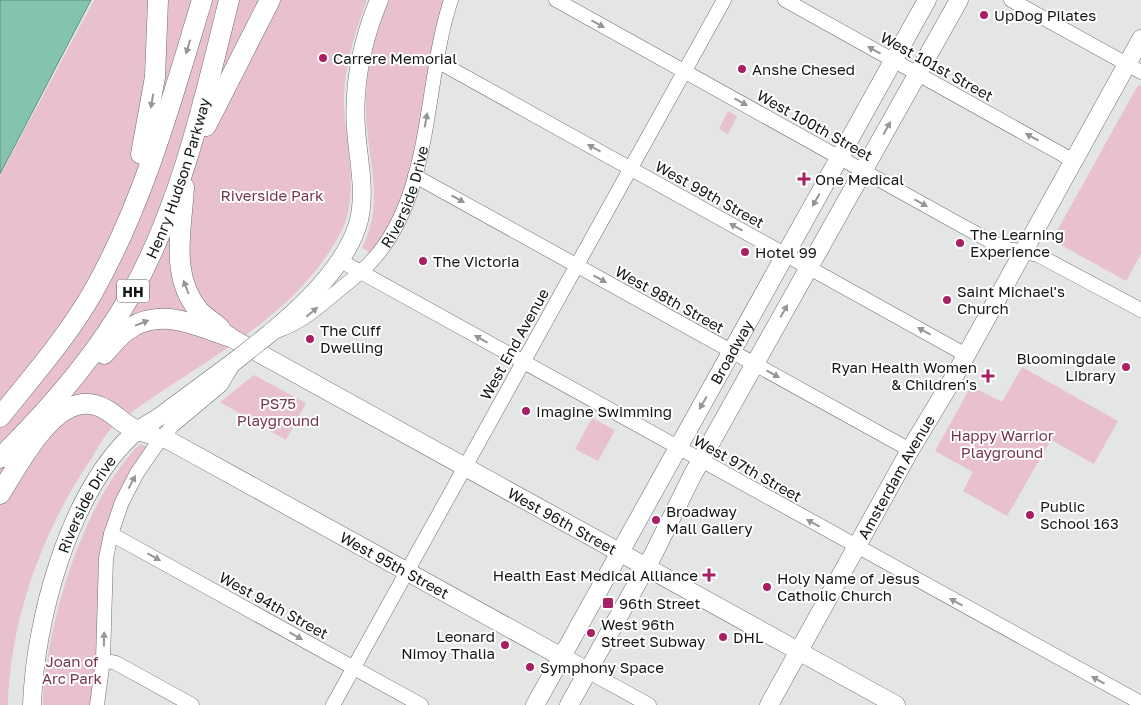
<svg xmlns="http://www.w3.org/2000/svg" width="1141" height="705" viewBox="0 0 1141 705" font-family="'Golos Text',sans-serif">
<rect width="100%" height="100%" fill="#e3e6e5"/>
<!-- green -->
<g fill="#e9c1ce">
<path d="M94,0H367C355,31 345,65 344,98C344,141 361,193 341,232C292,325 193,363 115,425C106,432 99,446 93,456C44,527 10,618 8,705H0V176Z"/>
<path d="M389,0H447L417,153L395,218L371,253L362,248C388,198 363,150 366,97C367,63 377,31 389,0Z"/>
<path d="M1138,85L1141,86V254L1126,281L1052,240Z"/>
<path d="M728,111L737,116L728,134L719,129Z"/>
<path d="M1022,367L1118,421L1094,464L1051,440L1007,516L963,491L973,472L935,451L971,386L1002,402Z"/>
<path d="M254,375L306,403L286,440L220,402Z"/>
<path d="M592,418L615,430L598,461L575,449Z"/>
<path d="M140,444L149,447L116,506L93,705H43C45,627 83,500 140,444Z"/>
</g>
<!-- water -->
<path fill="#85c3b1" stroke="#638f82" d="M0,0H91L0,174Z"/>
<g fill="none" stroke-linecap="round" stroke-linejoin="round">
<!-- minor casing -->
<g stroke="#6c6f6e" stroke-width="15">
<g id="minor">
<path d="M556,0L957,223L1003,248L1038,255L1141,310"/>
<path d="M785,0L1074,161"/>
<path d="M1011,0L1141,72"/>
<path d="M437,61L966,355"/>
<path d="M415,176L910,450"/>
<path d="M339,260L1141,703"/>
<path id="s1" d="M277,331C304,321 317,308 339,290C349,282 359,274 368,265C434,198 423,84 451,0"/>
<path d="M111,534L421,705"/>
<path d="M103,660L116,663L192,705"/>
<path d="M589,672L649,705"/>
<path d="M97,705L103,660L106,558L111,534L122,502L137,473L157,444L172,426L221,385L233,365"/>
<path d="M333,705L724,0"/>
</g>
</g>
<!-- major casing -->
<g stroke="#6c6f6e" stroke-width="19">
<g id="major">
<path d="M269,334C303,306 348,264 359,220C366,190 358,159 356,129C353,85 362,41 379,0"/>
<path id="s2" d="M228,336L896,705"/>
<path id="s3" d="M138,431L170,441L589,672"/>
<path id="s4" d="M32,705C35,621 68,496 131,436C140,428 152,422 162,415C186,397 211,379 235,361"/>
<path id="s5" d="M535,705L927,0"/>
<path d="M569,705L654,553L692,476L959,0"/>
<path id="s6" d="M769,705L910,450L954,377L1141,39"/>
</g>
</g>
<!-- highway casing -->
<g stroke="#6c6f6e" stroke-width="21">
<g id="highway">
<path d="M206,126L270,0"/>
<path d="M141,154L155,77L158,0"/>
<path d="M184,187C182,228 169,275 199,311C205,317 213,322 220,328"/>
<path d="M104,354C111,346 117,338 126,331C158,306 195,325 228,336"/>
<path d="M0,417C32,377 68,336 93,292C144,202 172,99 202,0"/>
<path id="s7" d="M0,458C49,410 96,356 130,296C181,205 204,101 229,0"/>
<path d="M0,494C18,466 54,393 95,405C112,409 122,425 138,431"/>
</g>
</g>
<!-- minor -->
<use href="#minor" stroke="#fff" stroke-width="14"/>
<!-- major -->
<use href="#major" stroke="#fff" stroke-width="18"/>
<!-- highway -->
<use href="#highway" stroke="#fff" stroke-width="20"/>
<!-- major-bridge casing -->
<g stroke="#6c6f6e" stroke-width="19" stroke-linecap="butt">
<path id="major-bridge" d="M235,361L269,334"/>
</g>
<!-- major-bridge -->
<use href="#major-bridge" stroke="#fff" stroke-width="18"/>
</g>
<!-- one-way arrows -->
<defs><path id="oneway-solid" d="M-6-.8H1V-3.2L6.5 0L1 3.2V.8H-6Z" transform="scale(1.25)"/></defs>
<g fill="#969696">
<use href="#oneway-solid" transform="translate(598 24) rotate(29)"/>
<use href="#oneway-solid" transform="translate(188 47) rotate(107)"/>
<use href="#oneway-solid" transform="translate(874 50) rotate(-151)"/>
<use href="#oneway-solid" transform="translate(152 101) rotate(100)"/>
<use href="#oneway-solid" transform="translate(741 102) rotate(29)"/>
<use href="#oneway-solid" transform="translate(426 120) rotate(-80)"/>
<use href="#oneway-solid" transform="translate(887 128) rotate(-61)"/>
<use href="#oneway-solid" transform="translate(1032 137) rotate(-151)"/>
<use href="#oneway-solid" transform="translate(594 148) rotate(-151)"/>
<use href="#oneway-solid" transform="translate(458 199) rotate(29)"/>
<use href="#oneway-solid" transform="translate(816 200) rotate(119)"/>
<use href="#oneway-solid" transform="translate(921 203) rotate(29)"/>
<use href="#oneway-solid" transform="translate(736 227) rotate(-151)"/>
<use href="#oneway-solid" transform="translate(600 279) rotate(29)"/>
<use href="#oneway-solid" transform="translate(186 287) rotate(-111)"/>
<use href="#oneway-solid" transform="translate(784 311) rotate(-61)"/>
<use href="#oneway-solid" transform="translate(312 312) rotate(-40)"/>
<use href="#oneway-solid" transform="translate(142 323) rotate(-21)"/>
<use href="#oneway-solid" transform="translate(924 331) rotate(-151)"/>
<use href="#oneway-solid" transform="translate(481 339) rotate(-151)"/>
<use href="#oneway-solid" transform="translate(773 374) rotate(29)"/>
<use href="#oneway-solid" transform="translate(703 403) rotate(120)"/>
<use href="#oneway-solid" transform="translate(132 482) rotate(-62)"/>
<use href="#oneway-solid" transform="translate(813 523) rotate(-151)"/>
<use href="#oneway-solid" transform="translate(154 557) rotate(29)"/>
<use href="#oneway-solid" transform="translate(956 602) rotate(-151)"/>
<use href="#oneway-solid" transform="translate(296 636) rotate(29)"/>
<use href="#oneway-solid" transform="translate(104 639) rotate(-89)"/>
<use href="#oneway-solid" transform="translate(1098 680) rotate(-151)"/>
</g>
<!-- markers -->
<g fill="#a91f63" stroke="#fff" stroke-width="2">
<circle cx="984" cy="15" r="5"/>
<circle cx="323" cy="58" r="5"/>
<circle cx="742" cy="69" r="5"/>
<path d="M801.5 171.5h5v5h5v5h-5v5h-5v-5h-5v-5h5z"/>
<circle cx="960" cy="243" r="5"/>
<circle cx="745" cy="252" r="5"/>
<circle cx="423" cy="261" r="5"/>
<circle cx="947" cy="300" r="5"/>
<circle cx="310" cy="339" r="5"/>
<circle cx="1126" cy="367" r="5"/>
<path d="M985.5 368.5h5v5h5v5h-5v5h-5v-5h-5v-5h5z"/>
<circle cx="526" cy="411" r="5"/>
<circle cx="1030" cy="515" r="5"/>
<circle cx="656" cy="520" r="5"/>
<path d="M706.5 567.5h5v5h5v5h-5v5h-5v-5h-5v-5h5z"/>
<circle cx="767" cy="587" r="5"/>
<rect x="602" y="597" width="12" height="12" rx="2.5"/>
<circle cx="591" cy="633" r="5"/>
<circle cx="723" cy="637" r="5"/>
<circle cx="505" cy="645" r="5"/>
<circle cx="530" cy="667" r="5"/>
</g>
<g text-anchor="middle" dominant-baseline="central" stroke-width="4" stroke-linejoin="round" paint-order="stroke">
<!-- shield labels -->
<rect fill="#fff" stroke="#5b5c5c" stroke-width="1" x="117" y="279.5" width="32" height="23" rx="4"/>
<g font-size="14" font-weight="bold" fill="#151616">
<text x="133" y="291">HH</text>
</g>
<!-- poi labels -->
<g font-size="15" fill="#151616" stroke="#fff" text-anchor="start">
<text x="994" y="15">UpDog Pilates</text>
<text x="333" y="58">Carrere Memorial</text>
<text x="752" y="69">Anshe Chesed</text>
<text x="815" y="179">One Medical</text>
<text x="970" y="234">The Learning<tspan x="970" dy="17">Experience</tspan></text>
<text x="755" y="252">Hotel 99</text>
<text x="433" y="261">The Victoria</text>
<text x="957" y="291">Saint Michael's<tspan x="957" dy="17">Church</tspan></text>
<text x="320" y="330">The Cliff<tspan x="320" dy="17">Dwelling</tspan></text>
<text x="1116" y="358" text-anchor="end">Bloomingdale<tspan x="1116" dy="17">Library</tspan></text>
<text x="977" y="367" text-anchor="end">Ryan Health Women<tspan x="977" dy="17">&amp; Children's</tspan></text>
<text x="536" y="411">Imagine Swimming</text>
<text x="1040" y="506">Public<tspan x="1040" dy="17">School 163</tspan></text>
<text x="666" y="511">Broadway<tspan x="666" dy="17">Mall Gallery</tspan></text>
<text x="698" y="575" text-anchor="end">Health East Medical Alliance</text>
<text x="777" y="578">Holy Name of Jesus<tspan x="777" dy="17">Catholic Church</tspan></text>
<text x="619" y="603">96th Street</text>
<text x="601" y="624">West 96th<tspan x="601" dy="17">Street Subway</tspan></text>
<text x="495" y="636" text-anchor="end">Leonard<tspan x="495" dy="17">Nimoy Thalia</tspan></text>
<text x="733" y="637">DHL</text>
<text x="540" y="667">Symphony Space</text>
</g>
<!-- street labels -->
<g font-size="15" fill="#151616" stroke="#fff">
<text transform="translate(937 66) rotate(29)">West 101st Street</text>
<text transform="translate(815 125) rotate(29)">West 100th Street</text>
<text stroke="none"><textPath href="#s7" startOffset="336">Henry Hudson Parkway</textPath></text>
<text stroke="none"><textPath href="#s1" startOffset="192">Riverside Drive</textPath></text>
<text transform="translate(710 194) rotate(29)">West 99th Street</text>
<text transform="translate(670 299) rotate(29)">West 98th Street</text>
<text transform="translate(514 344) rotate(-61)">West End Avenue</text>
<text stroke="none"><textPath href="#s5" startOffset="404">Broadway</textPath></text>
<text transform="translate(748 468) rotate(29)">West 97th Street</text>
<text stroke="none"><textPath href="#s6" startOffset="261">Amsterdam Avenue</textPath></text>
<text stroke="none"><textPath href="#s4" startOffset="210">Riverside Drive</textPath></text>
<text stroke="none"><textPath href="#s2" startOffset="382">West 96th Street</textPath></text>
<text stroke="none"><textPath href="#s3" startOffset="290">West 95th Street</textPath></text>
<text transform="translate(274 605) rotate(29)">West 94th Street</text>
</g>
<!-- park labels -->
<g font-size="15" fill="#783450" stroke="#fff">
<text x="272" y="195">Riverside Park</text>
<text x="278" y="403">PS75<tspan x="278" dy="17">Playground</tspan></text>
<text x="1002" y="435">Happy Warrior<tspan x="1002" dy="17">Playground</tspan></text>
<text x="72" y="661">Joan of<tspan x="72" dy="17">Arc Park</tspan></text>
</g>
</g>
</svg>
